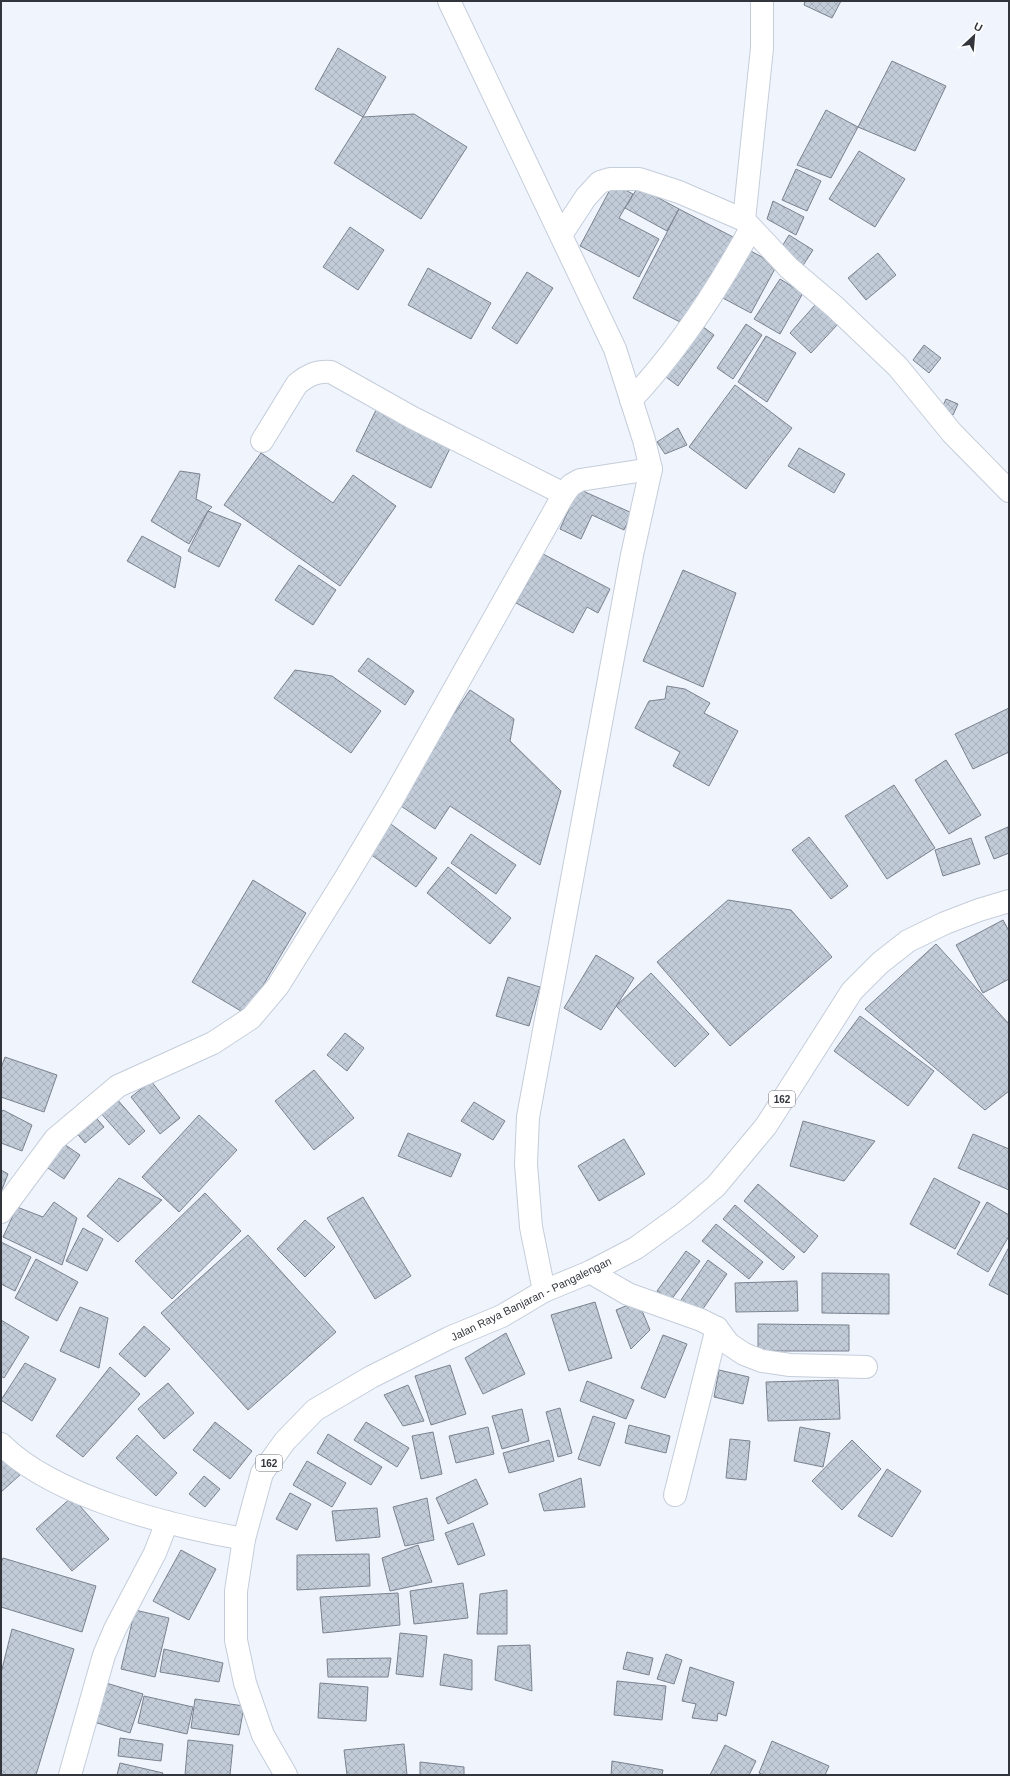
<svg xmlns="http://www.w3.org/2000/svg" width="1010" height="1776" viewBox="0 0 1010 1776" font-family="Arial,sans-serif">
<defs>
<pattern id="building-cross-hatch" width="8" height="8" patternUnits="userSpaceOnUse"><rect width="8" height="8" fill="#c2cbd8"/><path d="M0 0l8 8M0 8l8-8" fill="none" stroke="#a7afba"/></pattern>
</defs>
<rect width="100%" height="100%" fill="#f0f5fd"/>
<!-- building -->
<g fill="url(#building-cross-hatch)" stroke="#7a828f">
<path d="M805,1H841L832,18L804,5Z"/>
<path d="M338,48L386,77L363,117L315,89Z"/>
<path d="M892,61L946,86L915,151L858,127Z"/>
<path d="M826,110L858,127L831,178L797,165Z"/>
<path d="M414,114L467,147L421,219L334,163L363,117Z"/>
<path d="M859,151L905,179L875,227L829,199Z"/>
<path d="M796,169L821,181L807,211L782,200Z"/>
<path d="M613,184L633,194L619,218L659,239L639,277L580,246Z"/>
<path d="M638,187L679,209L667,231L625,208Z"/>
<path d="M773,201L804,217L796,235L767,219Z"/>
<path d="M679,209L733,237L686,325L633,298Z"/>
<path d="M350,227L384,250L358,290L323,267Z"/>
<path d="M789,235L813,250L802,267L778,253Z"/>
<path d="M745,248L777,265L751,313L719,296Z"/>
<path d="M878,253L896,275L866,300L848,278Z"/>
<path d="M428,268L491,303L471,339L408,305Z"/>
<path d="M527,272L553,288L517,344L492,328Z"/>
<path d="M780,279L803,293L780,334L754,319Z"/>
<path d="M816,304L838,324L811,353L790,333Z"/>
<path d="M698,323L714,335L678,386L662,374Z"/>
<path d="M746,324L762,335L733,379L717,368Z"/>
<path d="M766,336L796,353L767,402L738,382Z"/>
<path d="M924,345L941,358L929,373L913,360Z"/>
<path d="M735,385L792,428L746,489L689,447Z"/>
<path d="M946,399L958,404L953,415L941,410Z"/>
<path d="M378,406L453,442L431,488L356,451Z"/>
<path d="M678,428L687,445L665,454L657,442Z"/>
<path d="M799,448L845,474L834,493L788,466Z"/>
<path d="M261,453L333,503L353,475L396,506L340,586L224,505Z"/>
<path d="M180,471L200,474L196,499L212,507L208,511L189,544L151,521Z"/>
<path d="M573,491H583L632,513L624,530L592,515L581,539L560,529L573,500Z"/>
<path d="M208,511L241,524L219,567L188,551Z"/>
<path d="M142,536L181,557L175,588L127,561Z"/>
<path d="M543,554L610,589L598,613L587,607L573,633L516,603Z"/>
<path d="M299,565L336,590L313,625L275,600Z"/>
<path d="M683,570L736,593L703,687L643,661Z"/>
<path d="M368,658L414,691L405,705L358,671Z"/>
<path d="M295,670L332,676L381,711L351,753L274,698Z"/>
<path d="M667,686L685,689L710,703L704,713L738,731L709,786L673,766L680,752L635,728L649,701L665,699Z"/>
<path d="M470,690L514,719L510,741L561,791L540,865L450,806L435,829L395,802Z"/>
<path d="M1009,708V752L973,769L955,734Z"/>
<path d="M946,760L981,815L949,834L915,780Z"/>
<path d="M894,785L935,848L887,879L845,816Z"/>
<path d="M388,822L437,858L416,887L366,851Z"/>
<path d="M1008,827L1009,853L994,859L985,837Z"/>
<path d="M471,834L516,865L496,894L451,863Z"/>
<path d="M809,837L848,886L831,899L792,850Z"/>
<path d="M971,838L980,864L943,876L935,850Z"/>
<path d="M448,867L511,918L490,944L427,893Z"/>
<path d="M253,880L306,913L246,1014L192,982Z"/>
<path d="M728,900L791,910L832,957L730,1046L657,962Z"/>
<path d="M1003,920L1009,931V979L983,993L956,945Z"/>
<path d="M936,944L1009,1024V1091L985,1110L865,1009Z"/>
<path d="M596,955L634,978L601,1030L564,1008Z"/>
<path d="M651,973L709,1034L675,1067L616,1006Z"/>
<path d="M508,977L540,987L529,1026L496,1016Z"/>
<path d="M860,1016L934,1071L908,1106L834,1051Z"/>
<path d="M345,1033L364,1048L347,1071L327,1055Z"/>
<path d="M5,1057L57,1075L44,1112L1,1097V1068Z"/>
<path d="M314,1070L354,1118L314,1150L275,1101Z"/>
<path d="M151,1081L180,1118L160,1134L131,1097Z"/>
<path d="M115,1097L145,1131L129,1145L99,1111Z"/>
<path d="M474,1102L505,1121L493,1140L461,1121Z"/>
<path d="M3,1110L32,1125L22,1151L1,1143V1113Z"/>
<path d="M93,1114L104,1127L85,1143L74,1130Z"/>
<path d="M199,1115L237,1150L179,1212L142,1177Z"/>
<path d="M803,1121L875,1141L844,1181L790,1166Z"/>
<path d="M408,1133L461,1154L451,1177L398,1156Z"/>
<path d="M973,1134L1009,1149V1190L958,1168Z"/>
<path d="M624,1139L645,1174L599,1201L578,1166Z"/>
<path d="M61,1142L80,1155L64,1179L45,1166Z"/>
<path d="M1,1170L8,1174L1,1192Z"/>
<path d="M119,1178L162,1200L118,1242L87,1216Z"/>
<path d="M934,1178L980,1202L955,1249L910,1224Z"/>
<path d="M758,1184L818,1236L804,1253L744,1201Z"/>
<path d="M205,1193L241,1231L172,1299L135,1261Z"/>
<path d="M363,1197L411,1276L375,1299L327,1218Z"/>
<path d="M54,1202L77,1218L62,1265L3,1237L17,1207L43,1217Z"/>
<path d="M987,1202L1009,1215V1236L988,1272L957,1254Z"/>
<path d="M735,1205L795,1257L783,1270L723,1219Z"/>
<path d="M305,1220L335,1247L305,1277L277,1249Z"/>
<path d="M716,1224L763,1262L749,1279L702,1241Z"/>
<path d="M83,1228L103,1239L87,1271L66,1261Z"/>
<path d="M248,1235L336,1332L248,1410L161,1313Z"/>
<path d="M1,1242L31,1257L15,1291L1,1284Z"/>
<path d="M1009,1247V1295L989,1285Z"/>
<path d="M686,1251L700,1261L671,1300L657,1291Z"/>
<path d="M36,1259L78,1282L57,1321L15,1298Z"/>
<path d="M708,1260L727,1274L698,1316L679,1303Z"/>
<path d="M822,1273L889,1274V1314L822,1313Z"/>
<path d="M797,1281L798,1311L736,1312L735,1283Z"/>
<path d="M638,1301L650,1330L631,1349L616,1310Z"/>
<path d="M595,1302L612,1358L569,1371L551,1315Z"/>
<path d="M80,1307L108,1318L99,1368L60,1351Z"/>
<path d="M1,1320L29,1337L4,1378L1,1376Z"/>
<path d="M758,1324L849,1325V1351H758Z"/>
<path d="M144,1326L170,1349L145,1377L119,1354Z"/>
<path d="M506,1333L525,1374L483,1394L465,1358Z"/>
<path d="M663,1335L687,1344L665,1398L641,1388Z"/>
<path d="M25,1363L56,1379L32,1421L1,1400Z"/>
<path d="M450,1365L466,1414L431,1425L415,1376Z"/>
<path d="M110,1367L140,1394L83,1457L56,1436Z"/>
<path d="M719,1370L749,1377L743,1404L714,1397Z"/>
<path d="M838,1380L840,1419L768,1421L766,1382Z"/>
<path d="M587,1381L634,1400L626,1419L580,1401Z"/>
<path d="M168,1383L194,1413L164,1439L138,1409Z"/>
<path d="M408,1385L424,1421L403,1426L384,1395Z"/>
<path d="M560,1408L572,1453L558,1457L546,1412Z"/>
<path d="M522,1409L529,1441L502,1449L492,1416Z"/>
<path d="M593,1416L615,1423L600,1466L578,1459Z"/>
<path d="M215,1422L252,1451L230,1479L193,1450Z"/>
<path d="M366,1422L409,1448L397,1467L354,1440Z"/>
<path d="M629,1425L670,1436L666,1453L625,1443Z"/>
<path d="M488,1427L494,1454L456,1463L449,1436Z"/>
<path d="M800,1427L830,1433L823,1467L794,1461Z"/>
<path d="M433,1432L442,1474L421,1479L412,1436Z"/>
<path d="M328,1434L382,1467L371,1485L317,1453Z"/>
<path d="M137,1435L177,1473L156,1496L116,1458Z"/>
<path d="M730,1439L750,1441L746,1480L726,1478Z"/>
<path d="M549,1440L554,1461L509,1473L503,1453Z"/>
<path d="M852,1440L881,1469L842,1510L812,1481Z"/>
<path d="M1,1458L21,1474L1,1492Z"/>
<path d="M307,1461L346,1483L332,1507L293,1485Z"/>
<path d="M887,1469L921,1491L892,1537L858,1516Z"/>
<path d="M204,1476L220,1489L205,1507L189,1494Z"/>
<path d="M581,1478L585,1507L544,1511L539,1494Z"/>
<path d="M476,1479L488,1504L448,1524L436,1498Z"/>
<path d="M290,1493L311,1504L297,1530L276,1519Z"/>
<path d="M72,1497L109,1539L72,1571L36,1529Z"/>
<path d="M427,1498L434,1540L405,1546L393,1507Z"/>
<path d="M377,1508L380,1537L336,1541L332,1511Z"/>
<path d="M473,1523L485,1555L458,1565L445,1533Z"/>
<path d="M418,1545L432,1582L390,1591L382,1558Z"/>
<path d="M181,1550L216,1569L189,1620L153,1601Z"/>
<path d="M369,1554L370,1586L297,1590V1555Z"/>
<path d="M3,1558L96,1586L82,1632L1,1607V1563Z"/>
<path d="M463,1583L468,1618L414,1624L410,1591Z"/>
<path d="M507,1590V1634H477L480,1594Z"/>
<path d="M398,1593L400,1625L323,1633L320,1597Z"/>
<path d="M135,1610L169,1618L155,1677L121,1669Z"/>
<path d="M12,1629L74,1649L36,1775H1V1673Z"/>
<path d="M400,1633L427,1636L423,1677L396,1674Z"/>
<path d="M530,1645L532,1691L495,1680L498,1646Z"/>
<path d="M164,1649L223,1663L219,1682L160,1672Z"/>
<path d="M627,1652L653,1658L649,1675L623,1669Z"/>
<path d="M444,1654L472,1660V1690L440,1685Z"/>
<path d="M666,1654L682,1660L674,1684L657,1679Z"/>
<path d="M391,1658L388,1677H328L327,1659Z"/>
<path d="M690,1667L734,1682L726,1716L718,1713L717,1721L692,1718L696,1704L682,1701Z"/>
<path d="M617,1681L666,1686L662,1720L614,1715Z"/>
<path d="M106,1683L143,1694L130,1733L94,1722Z"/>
<path d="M320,1683L368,1687L366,1721L318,1718Z"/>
<path d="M144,1696L193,1707L187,1734L138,1723Z"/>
<path d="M195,1699L244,1706L239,1735L191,1728Z"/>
<path d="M120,1738L163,1744L161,1761L118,1756Z"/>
<path d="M188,1740L233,1745L230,1775H185Z"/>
<path d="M772,1741L829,1766L825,1775H764L759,1773Z"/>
<path d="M404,1744L407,1775H347L344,1750Z"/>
<path d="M725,1745L756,1761L749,1775H710Z"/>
<path d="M612,1761L663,1770L662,1775H611Z"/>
<path d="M420,1762L464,1767V1775H420Z"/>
<path d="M120,1763L163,1773L162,1775H117Z"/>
</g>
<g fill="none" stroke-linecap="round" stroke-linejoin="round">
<!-- minor casing -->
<g stroke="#c4cdda" stroke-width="24">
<g id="minor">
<path d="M449,1L615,349L644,440L651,469L632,555L528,1117L526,1164L531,1227L544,1291"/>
<path d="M744,220L762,48V1"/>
<path d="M561,235L586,197L600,182L610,179H639L679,192L744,220L789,268L835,307L898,367L952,433L1009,491"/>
<path d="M631,400C679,349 718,289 751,228"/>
<path d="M262,441L297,384C308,375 316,371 331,372L413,418L564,494L571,485L580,480L651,469"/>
<path d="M1,1212L55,1139L118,1086L213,1043L251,1018L278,986L346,877L392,800L564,494"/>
<path d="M590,1272L628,1294L701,1320L717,1328L729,1344L744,1354L762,1361L790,1365L866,1367"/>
<path d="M1,1444C54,1497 171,1526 244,1539"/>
<path d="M675,1495L717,1328"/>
<path d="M70,1775L104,1655L115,1629L155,1553L167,1522"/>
</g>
</g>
<!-- primary casing -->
<g stroke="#c4cdda" stroke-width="24">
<path id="primary" d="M286,1775L263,1735L245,1683L236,1640V1591L244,1539L262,1473L285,1441L315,1410L371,1377L449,1338L502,1316L544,1291L590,1272L636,1248L683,1214L716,1186L766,1126L852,991L880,963L908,941L945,923L979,910L1009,901"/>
</g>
<!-- minor -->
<use href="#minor" stroke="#fff" stroke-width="22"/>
<!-- primary -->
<use href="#primary" stroke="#fff" stroke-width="22"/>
</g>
<g text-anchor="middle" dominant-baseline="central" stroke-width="3.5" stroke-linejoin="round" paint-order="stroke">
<!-- shield labels -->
<g fill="#fff" stroke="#707276" stroke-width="1">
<rect x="769" y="1091" width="26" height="16" rx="3"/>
<rect x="256" y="1455" width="26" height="16" rx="3"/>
</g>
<g font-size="10" font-weight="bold" fill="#32353b">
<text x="782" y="1099">162</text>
<text x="269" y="1463">162</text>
</g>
<!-- street labels -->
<g font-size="11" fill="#32353b" stroke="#fff">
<text transform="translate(531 1299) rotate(-26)">Jalan Raya Banjaran - Pangalengan</text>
</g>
</g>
<!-- border -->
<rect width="1010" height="1776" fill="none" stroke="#32353b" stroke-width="4"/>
<!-- north arrow -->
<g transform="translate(974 36) rotate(26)" stroke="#ffffff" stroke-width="3" paint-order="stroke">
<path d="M0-3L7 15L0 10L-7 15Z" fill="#32353b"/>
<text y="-6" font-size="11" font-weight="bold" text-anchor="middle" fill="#32353b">U</text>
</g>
</svg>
